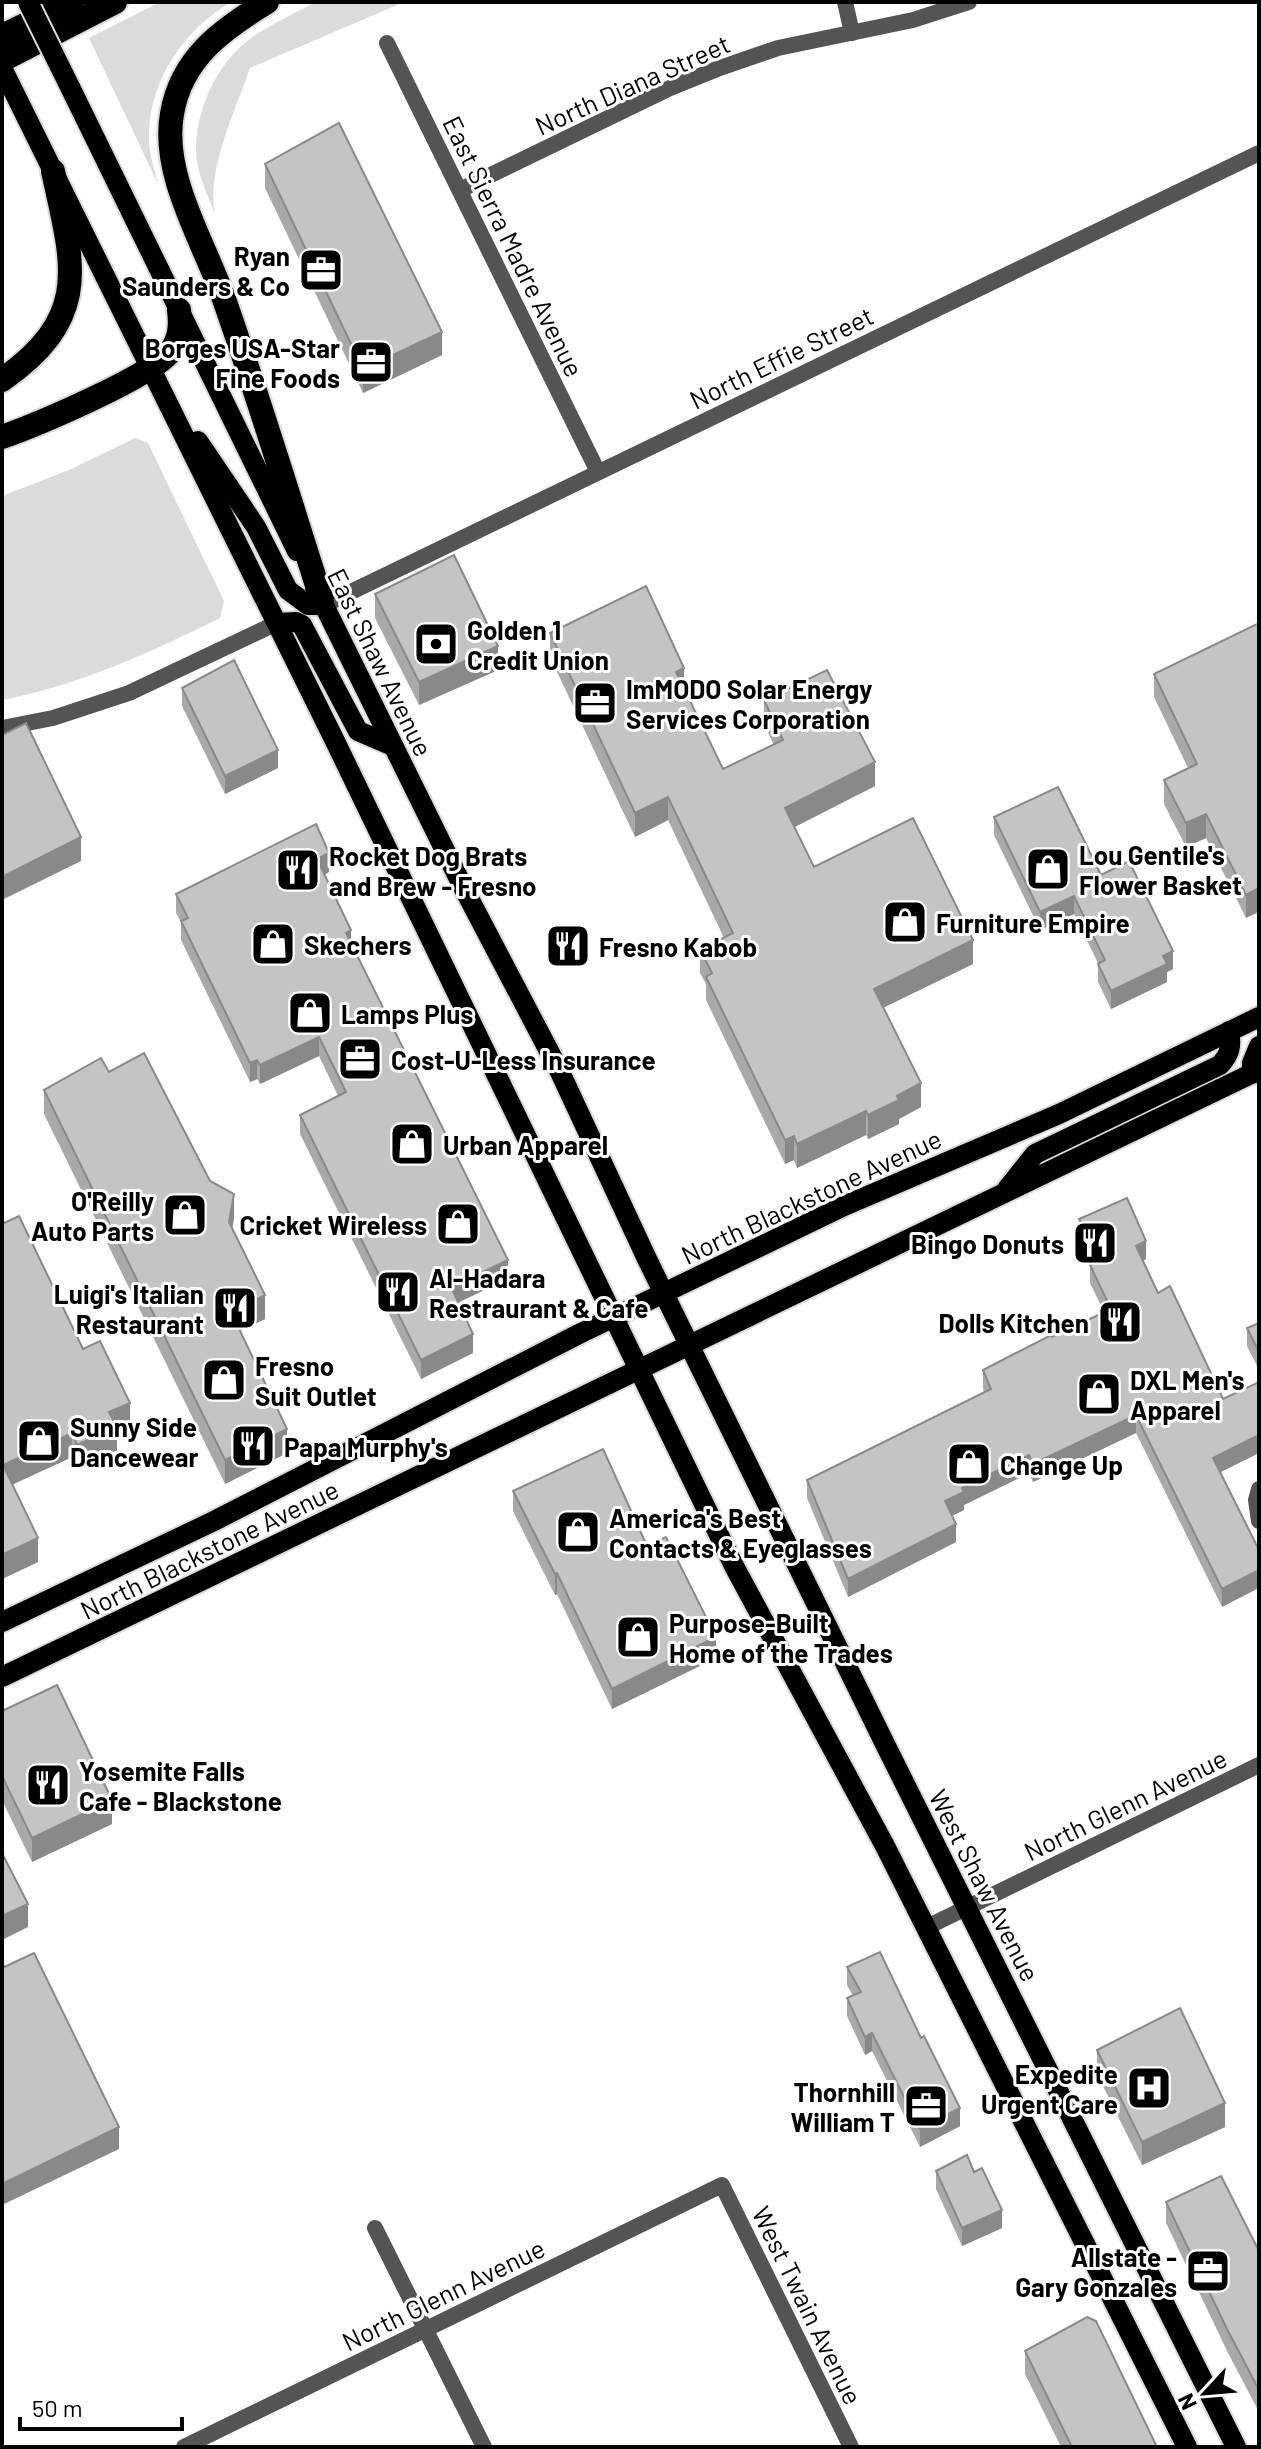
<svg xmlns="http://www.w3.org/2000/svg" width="1261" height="2449" viewBox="0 0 1261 2449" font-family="Barlow,sans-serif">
<rect width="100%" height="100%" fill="#fff"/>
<!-- green -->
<g fill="#dbdbdb">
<path d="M160,2H231C182,31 147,84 149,141C149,155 155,171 158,184L89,38Z"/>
<path d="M315,2H404L250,68C235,112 206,170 215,215C208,195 196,172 196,150C196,111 215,67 246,42C266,26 293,15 315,2Z"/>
<path d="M135,438L148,443L224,601L220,618C149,653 80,685 2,700V496L69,470Z"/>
</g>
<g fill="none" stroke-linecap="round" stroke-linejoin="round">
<!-- primary casing -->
<g stroke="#dbdbdb" stroke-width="24">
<g id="primary">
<path d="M2,68L334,739L734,1566L885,1846L1187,2447"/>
<path d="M70,87L297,551"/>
<path d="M198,441L256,527L288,590L308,605H324"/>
<path d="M315,587L463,887L560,1072L647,1259L885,1744L1236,2447"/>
<path d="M277,623L296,622L302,625L358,731L393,746"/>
<path d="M1252,1074V1063L1259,1046"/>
<path d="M1007,1189L1035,1154L1220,1065C1230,1054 1232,1046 1229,1031"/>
<path d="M2,1622L214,1521L579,1334L844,1206L1059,1114L1259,1017"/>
<path d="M2,1677L1259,1070"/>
</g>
</g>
<!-- highway casing -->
<g stroke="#dbdbdb" stroke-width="28">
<g id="highway">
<path d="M267,2C223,29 181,58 172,114C161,175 204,242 224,299C259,399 290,501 322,601"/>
<path d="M2,36L72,2"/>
<path d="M2,60L115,2"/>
<path d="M2,380C93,316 73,264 53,171"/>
<path d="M2,437C36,425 150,377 170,352C180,339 181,326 179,310"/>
</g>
</g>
<!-- street -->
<g stroke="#545454" stroke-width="16">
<path d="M845,2L852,33"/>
<path d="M387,43L598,472"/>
<path d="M460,190L670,88L717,69L778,48L913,20L969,2"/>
<path d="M324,605L1259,153"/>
<path d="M2,728L53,718L129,693L277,623"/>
<path d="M1259,1489L1256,1500L1259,1521"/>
<path d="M925,1928L1259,1765"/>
<path d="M375,2228L484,2447"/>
<path d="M184,2447L722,2185L851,2447"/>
</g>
<!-- primary -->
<use href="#primary" stroke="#000" stroke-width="20"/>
<!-- highway -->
<use href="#highway" stroke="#000" stroke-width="24"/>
<!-- primary-bridge casing -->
<g stroke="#dbdbdb" stroke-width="24" stroke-linecap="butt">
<path id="primary-bridge" d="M28,2L70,87"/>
</g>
<!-- primary-bridge -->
<use href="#primary-bridge" stroke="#000" stroke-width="20"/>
</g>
<!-- wall -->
<g fill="#a9a9a9">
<path d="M265,164L442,355L363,393L265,188Z"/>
<path d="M375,594L498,670L419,705L375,618Z"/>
<path d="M1259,623L1246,918L1206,838L1186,847L1164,804V780L1188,768L1154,697V674Z"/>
<path d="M550,633L684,688L723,769L774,745L764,724V700L875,786L794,827L814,867L973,964L883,1008L921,1107L899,1119V1124L868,1139L866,1135L797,1168L794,1160L785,1164L706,1000V984L700,973V950L724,938L668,820L635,837L550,657Z"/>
<path d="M182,688L278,768L225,794L182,706Z"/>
<path d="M994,817L1101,875L1173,969L1167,972V982L1111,1009L1098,982V963L1074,914L1040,930L994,835Z"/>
<path d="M329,872L324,875L351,945L508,1279L458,1302L473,1353L421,1379L300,1134V1115L338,1096L319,1056L260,1084L257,1079L250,1082L181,940V922L176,913V894Z"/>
<path d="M109,1072L210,1181L234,1218L232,1229L265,1319L240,1331L287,1453L225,1484L44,1114V1090Z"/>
<path d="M1079,1219L1146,1259L1143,1261L1158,1293L1223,1399L1259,1382V1453L1220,1472L1259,1550L1222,1607L1136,1433L1033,1482L1029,1473L964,1505V1510L952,1516L956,1542L848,1597L807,1498V1480L984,1392L983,1388V1370L1104,1312L1090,1283V1265L1092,1264L1079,1237Z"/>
<path d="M2,1224L83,1349L130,1427L117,1433V1450L77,1469L72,1457L13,1484L38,1562L2,1579Z"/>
<path d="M1259,1323V1370L1247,1346V1328Z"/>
<path d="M513,1491L647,1546L716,1658L612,1709L557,1594L555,1595L513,1511Z"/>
<path d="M2,1711L112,1824L32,1862L2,1800Z"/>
<path d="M847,1967L960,2126L920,2147L872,2051L865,2055L847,2016V1998L853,1996L847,1985Z"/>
<path d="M1097,2050L1225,2127L1142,2165L1097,2074Z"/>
<path d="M936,2171L974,2172L1002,2228L962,2246L936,2189Z"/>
<path d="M1166,2202L1259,2251V2412L1228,2353L1166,2223Z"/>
<path d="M1025,2351L1157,2447H1061L1025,2374Z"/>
</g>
<!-- shaded-wall -->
<g fill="#898989">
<path d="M442,332V355L363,393V369Z"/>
<path d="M498,646V670L419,705V682Z"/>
<path d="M684,668V691L676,672Z"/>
<path d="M278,750V768L225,794V776Z"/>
<path d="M875,762V786L785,832V808Z"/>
<path d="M668,797V820L635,837V813Z"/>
<path d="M1206,814V838L1186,847V823Z"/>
<path d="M81,837V861L2,900V877Z"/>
<path d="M329,853V872L317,879V859Z"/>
<path d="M1259,888V912L1246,918V895Z"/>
<path d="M1074,896V914L1040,930V912Z"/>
<path d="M351,930V949L346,933Z"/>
<path d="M973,940V964L874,1012V989Z"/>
<path d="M1173,951V969L1167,972V982L1111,1009V991L1163,956Z"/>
<path d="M319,1037V1056L260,1084V1065Z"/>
<path d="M257,1060V1079L250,1082V1063Z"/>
<path d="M921,1083V1107L899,1119V1124L868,1139V1115L897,1096Z"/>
<path d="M866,1111V1135L797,1168V1144Z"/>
<path d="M794,1136V1160L785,1164V1140Z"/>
<path d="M234,1194V1218L229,1246V1222Z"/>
<path d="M1146,1241V1259L1136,1264V1246Z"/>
<path d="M508,1260V1279L451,1306V1287Z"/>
<path d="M265,1295V1319L231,1335V1312Z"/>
<path d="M473,1334V1353L421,1379V1360Z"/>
<path d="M130,1403V1427L117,1433V1450L77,1469V1445L109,1412Z"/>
<path d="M1136,1415V1433L1033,1482V1464Z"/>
<path d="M287,1429V1453L225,1484V1460Z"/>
<path d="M72,1433V1457L3,1489V1465Z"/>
<path d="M1259,1435V1453L1213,1476V1458Z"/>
<path d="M1029,1455V1473L964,1505V1510L945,1519V1501L962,1488Z"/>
<path d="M956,1524V1542L848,1597V1579Z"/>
<path d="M38,1538V1562L2,1579V1555Z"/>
<path d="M1259,1570V1588L1222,1607V1589Z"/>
<path d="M557,1573V1594L555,1595V1574Z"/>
<path d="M716,1637V1658L612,1709V1689Z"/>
<path d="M112,1800V1824L32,1862V1838Z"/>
<path d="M28,1904V1927L2,1940V1916Z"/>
<path d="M872,2033V2051L865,2055V2037Z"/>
<path d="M1225,2103V2127L1142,2165V2142Z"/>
<path d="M960,2108V2126L920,2147V2129Z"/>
<path d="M119,2127V2149L2,2205V2184Z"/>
<path d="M1002,2210V2228L962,2246V2228Z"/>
</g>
<!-- building -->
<g fill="#c4c4c4" stroke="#898989" stroke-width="2">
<path d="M339,123L442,332L363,369L265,164Z"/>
<path d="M454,555L498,646L419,682L375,594Z"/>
<path d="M646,586L684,668L676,672L723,769L783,740L764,700L827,670L875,762L785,808L814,867L913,818L973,940L874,989L921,1083L897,1096L899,1100L868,1115L866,1111L797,1144L794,1136L785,1140L706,977L712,973L700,950L733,933L668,797L635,813L550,633Z"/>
<path d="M1259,623V888L1246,895L1206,814L1186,823L1164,780L1197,764L1154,674Z"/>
<path d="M234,660L278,750L225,776L182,688Z"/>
<path d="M26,723L81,837L2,877V735Z"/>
<path d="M1058,787L1101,875L1129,861L1173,951L1163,956L1167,964L1111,991L1098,964L1105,960L1074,896L1040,912L994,817Z"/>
<path d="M316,824L329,853L317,859L351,930L346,933L508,1260L451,1287L473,1334L421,1360L300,1115L346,1092L319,1037L260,1065L257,1060L250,1063L181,921L188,918L176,894Z"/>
<path d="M144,1053L210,1181L234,1194L229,1222L265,1295L231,1312L287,1429L225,1460L44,1090L101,1058L109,1072Z"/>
<path d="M1127,1198L1146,1241L1136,1246L1158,1293L1170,1286L1223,1399L1259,1382V1435L1213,1458L1259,1550V1570L1222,1589L1136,1415L1033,1464L1029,1455L962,1488L964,1492L945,1501L956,1524L848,1579L807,1480L991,1389L983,1370L1051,1335L1052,1337L1111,1309L1090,1265L1099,1261L1079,1219Z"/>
<path d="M19,1216L83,1349L100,1341L130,1403L109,1412L117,1427L77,1445L72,1433L3,1465L38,1538L2,1555V1224Z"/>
<path d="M1259,1323V1352L1247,1328Z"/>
<path d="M603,1449L647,1546L666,1537L716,1637L612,1689L557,1573L555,1574L513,1491Z"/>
<path d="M57,1685L112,1800L32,1838L2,1776V1711Z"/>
<path d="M2,1853L28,1904L2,1916Z"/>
<path d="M880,1952L921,2038L924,2036L960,2108L920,2129L872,2033L865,2037L847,1998L861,1992L847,1967Z"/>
<path d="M34,1953L119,2127L2,2184V1968Z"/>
<path d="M1180,2008L1225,2103L1142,2142L1097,2050Z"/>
<path d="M967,2155L974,2172L982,2168L1002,2210L962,2228L936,2171Z"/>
<path d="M1221,2176L1259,2251V2390L1228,2331L1166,2202Z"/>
<path d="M1087,2317L1096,2321L1157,2447H1072L1025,2351Z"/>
</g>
<!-- icons -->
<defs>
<g id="office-square" transform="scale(2.3)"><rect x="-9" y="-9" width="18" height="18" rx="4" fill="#000" stroke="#fff"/><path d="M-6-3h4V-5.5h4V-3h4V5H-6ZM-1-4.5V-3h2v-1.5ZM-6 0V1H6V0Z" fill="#fff"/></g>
<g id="bank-square" transform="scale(2.3)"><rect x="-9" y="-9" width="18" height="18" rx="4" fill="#000" stroke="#fff"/><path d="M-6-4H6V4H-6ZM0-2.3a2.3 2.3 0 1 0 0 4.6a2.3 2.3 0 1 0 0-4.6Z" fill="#fff"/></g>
<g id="shop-square" transform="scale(2.3)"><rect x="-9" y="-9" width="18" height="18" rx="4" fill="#000" stroke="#fff"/><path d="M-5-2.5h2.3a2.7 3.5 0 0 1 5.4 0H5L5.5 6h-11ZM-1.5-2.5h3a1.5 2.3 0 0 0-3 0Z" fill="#fff"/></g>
<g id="restaurant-square" transform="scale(2.3)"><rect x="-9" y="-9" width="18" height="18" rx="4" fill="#000" stroke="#fff"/><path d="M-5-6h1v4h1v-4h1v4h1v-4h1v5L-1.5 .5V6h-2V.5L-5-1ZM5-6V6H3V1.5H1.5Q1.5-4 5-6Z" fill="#fff"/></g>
<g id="hospital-square" transform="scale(2.3)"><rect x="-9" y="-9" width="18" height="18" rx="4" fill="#000" stroke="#fff"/><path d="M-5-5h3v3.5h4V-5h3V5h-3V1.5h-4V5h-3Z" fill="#fff"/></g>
</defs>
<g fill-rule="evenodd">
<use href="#office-square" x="321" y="270"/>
<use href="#office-square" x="371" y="362"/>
<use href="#bank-square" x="436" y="644"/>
<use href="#office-square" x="595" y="703"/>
<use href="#shop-square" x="1048" y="869"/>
<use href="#restaurant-square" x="298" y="870"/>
<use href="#shop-square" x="905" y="922"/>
<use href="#shop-square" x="273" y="944"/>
<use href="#restaurant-square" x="568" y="946"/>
<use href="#shop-square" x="310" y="1013"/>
<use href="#office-square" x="360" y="1059"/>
<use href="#shop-square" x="412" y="1144"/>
<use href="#shop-square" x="185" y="1215"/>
<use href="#shop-square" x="458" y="1224"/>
<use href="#restaurant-square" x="1095" y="1243"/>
<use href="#restaurant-square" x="398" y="1292"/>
<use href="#restaurant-square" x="235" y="1308"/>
<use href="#restaurant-square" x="1120" y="1322"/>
<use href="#shop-square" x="224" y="1380"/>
<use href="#shop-square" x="1099" y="1394"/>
<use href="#shop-square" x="39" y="1441"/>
<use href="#restaurant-square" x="253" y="1446"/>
<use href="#shop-square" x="969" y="1464"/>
<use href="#shop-square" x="578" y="1532"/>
<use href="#shop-square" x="638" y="1637"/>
<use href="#restaurant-square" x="48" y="1785"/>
<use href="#hospital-square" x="1149" y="2088"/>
<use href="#office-square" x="926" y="2106"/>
<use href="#office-square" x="1208" y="2271"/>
</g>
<g text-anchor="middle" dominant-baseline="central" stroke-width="6" stroke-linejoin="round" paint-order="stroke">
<!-- street labels -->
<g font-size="26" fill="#000" stroke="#fff">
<text transform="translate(632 84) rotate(-24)">North Diana Street</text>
<text transform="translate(514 246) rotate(64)">East Sierra Madre Avenue</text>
<text transform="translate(781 357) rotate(-26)">North Effie Street</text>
<text transform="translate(381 662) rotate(64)">East Shaw Avenue</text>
<text transform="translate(811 1196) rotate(-25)">North Blackstone Avenue</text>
<text transform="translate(209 1549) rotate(-26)">North Blackstone Avenue</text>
<text transform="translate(1125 1804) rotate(-26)">North Glenn Avenue</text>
<text transform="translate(985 1885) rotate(63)">West Shaw Avenue</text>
<text transform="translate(443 2294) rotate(-26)">North Glenn Avenue</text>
<text transform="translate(808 2305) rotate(64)">West Twain Avenue</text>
</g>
<!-- poi labels -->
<g font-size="26" font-weight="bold" fill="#000" stroke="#fff" text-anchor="start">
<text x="290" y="255" text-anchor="end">Ryan<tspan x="290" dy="30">Saunders &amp; Co</tspan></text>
<text x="340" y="347" text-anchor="end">Borges USA-Star<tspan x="340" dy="30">Fine Foods</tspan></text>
<text x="467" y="629">Golden 1<tspan x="467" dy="30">Credit Union</tspan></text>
<text x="626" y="688">ImMODO Solar Energy<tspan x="626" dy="30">Services Corporation</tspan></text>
<text x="1079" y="854">Lou Gentile's<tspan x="1079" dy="30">Flower Basket</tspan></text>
<text x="329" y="855">Rocket Dog Brats<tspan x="329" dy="30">and Brew - Fresno</tspan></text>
<text x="936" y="922">Furniture Empire</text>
<text x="304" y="944">Skechers</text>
<text x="599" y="946">Fresno Kabob</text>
<text x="341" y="1013">Lamps Plus</text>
<text x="391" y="1059">Cost-U-Less Insurance</text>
<text x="443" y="1144">Urban Apparel</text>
<text x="154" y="1200" text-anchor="end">O'Reilly<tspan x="154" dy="30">Auto Parts</tspan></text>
<text x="427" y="1224" text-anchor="end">Cricket Wireless</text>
<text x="1064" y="1243" text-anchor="end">Bingo Donuts</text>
<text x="429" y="1277">Al-Hadara<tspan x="429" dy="30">Restraurant &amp; Cafe</tspan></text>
<text x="204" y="1293" text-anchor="end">Luigi's Italian<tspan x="204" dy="30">Restaurant</tspan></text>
<text x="1089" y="1322" text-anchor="end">Dolls Kitchen</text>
<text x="255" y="1365">Fresno<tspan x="255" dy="30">Suit Outlet</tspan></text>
<text x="1130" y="1379">DXL Men's<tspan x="1130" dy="30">Apparel</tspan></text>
<text x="70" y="1426">Sunny Side<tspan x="70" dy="30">Dancewear</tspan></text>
<text x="284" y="1446">Papa Murphy's</text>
<text x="1000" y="1464">Change Up</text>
<text x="609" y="1517">America's Best<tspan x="609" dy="30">Contacts &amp; Eyeglasses</tspan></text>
<text x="669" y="1622">Purpose-Built<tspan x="669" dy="30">Home of the Trades</tspan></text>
<text x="79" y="1770">Yosemite Falls<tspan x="79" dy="30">Cafe - Blackstone</tspan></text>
<text x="1118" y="2073" text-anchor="end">Expedite<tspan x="1118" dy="30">Urgent Care</tspan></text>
<text x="895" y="2091" text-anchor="end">Thornhill<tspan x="895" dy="30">William T</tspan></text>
<text x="1177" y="2256" text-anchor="end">Allstate -<tspan x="1177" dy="30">Gary Gonzales</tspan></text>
</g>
</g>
<!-- border -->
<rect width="1261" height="2449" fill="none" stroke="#000000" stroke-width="8"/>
<!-- north arrow -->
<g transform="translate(1205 2393) rotate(244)" stroke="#ffffff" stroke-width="6" paint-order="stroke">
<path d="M0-6L14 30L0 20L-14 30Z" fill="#000000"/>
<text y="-12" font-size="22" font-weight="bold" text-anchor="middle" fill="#000000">N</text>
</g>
<!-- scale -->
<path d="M20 2417v12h162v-12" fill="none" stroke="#000000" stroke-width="4"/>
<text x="32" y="2417" font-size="24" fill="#000000" stroke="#ffffff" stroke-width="6" paint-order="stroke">50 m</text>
</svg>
